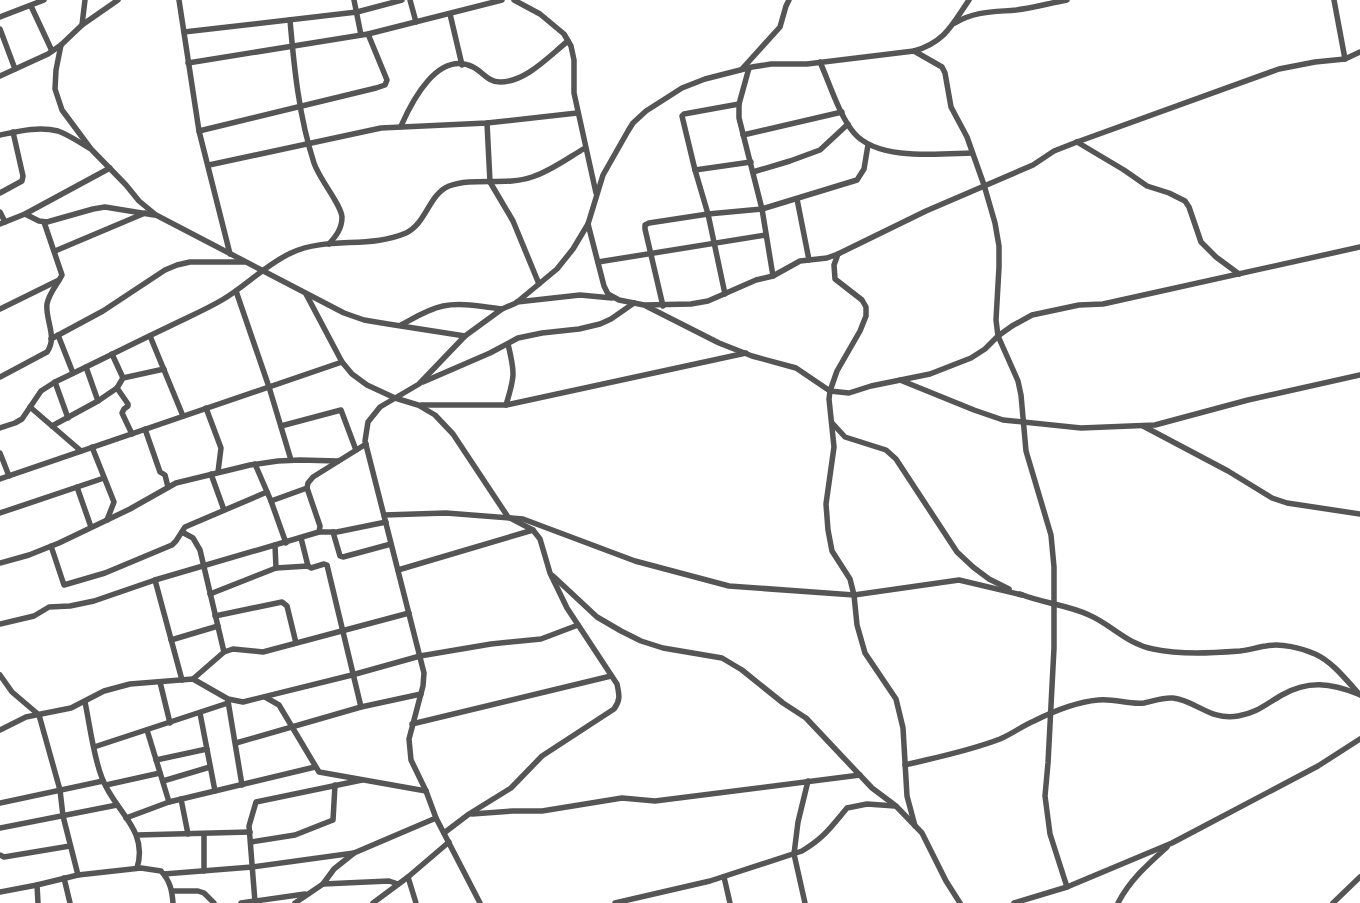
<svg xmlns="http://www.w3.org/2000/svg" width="1360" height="903" viewBox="0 0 1360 903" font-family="'Sofia Sans Condensed',sans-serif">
<rect width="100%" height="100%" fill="#fff"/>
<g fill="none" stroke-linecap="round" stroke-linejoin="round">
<!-- street -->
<g stroke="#555" stroke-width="5.5">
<path d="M179,0L199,131L230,254"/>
<path d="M354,0L361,35"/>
<path d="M410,0L416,22"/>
<path d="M514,0L540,14L564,34L571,46L574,60V93L596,193"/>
<path d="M1334,0L1345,59"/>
<path d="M31,6L52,51"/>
<path d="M450,14L462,65"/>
<path d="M0,17L44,0"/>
<path d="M290,20C294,67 299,117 314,163C319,179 341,204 342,217C342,229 336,236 329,244"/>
<path d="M955,23C975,11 994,12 1016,10C1033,8 1050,3 1067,0"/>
<path d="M82,25L118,0"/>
<path d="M0,29L15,69"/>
<path d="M184,32L357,12L402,0"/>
<path d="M61,45L56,70L55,89L62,110L91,149L126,185L139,201L156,215L344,313L364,320L388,324L465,336"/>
<path d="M914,51L942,67L945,73L951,107L967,137L984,185L995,223L999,246V267L996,320L998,336L1018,381L1021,395L1026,451L1051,535L1054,567V648L1048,763L1045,796L1050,834L1067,887"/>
<path d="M820,62C829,82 840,117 854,133C878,161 938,154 972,153"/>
<path d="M188,63L368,34L502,0"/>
<path d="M749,68L739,104V118L762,209L773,276"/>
<path d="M742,69L780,27L786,6L789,0"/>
<path d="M0,76L48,54L61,45L82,25L85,0"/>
<path d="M487,123L490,182L513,221L539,284"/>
<path d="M401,126C412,101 438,50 473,67C483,72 488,82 500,82C526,82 549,56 568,41"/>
<path d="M199,131L376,88L385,85L387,80L368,34"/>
<path d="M0,135C19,131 39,126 58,131C69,135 79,142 89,148"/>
<path d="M743,135L842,112"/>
<path d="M1077,142L1124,170L1147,186L1169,193L1185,201L1189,207L1201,242L1216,257L1239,274"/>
<path d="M209,165L381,128L487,123L577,113"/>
<path d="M695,170L751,162"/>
<path d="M753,172L790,161L820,150L848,124"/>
<path d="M0,193L22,181L23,176L13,132"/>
<path d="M797,199L809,260"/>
<path d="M0,212L5,222"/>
<path d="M25,214L39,221L47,222L93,209L105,207L154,215"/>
<path d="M0,224L25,214L110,168"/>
<path d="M588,224L604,286L608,294L619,300L644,305L691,304L708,301L756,280L773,276L800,261L827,258L838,254L926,211L1033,165L1054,151L1077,142L1279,69L1315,62L1345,59L1360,52"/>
<path d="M55,251L145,213"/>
<path d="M838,254L834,265L835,279L862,300L866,307V316L860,331L837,371L830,391L829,399L834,447L826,504L828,530L832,551L850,579L854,595L857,625L865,653L896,699L903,728L907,796L915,826"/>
<path d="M598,262L766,235"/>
<path d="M236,291L269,387L291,460"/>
<path d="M306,294L342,362L352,374L367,385L395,398L418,405L435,415L453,434L508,517L533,530L540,539L550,573L567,608L617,684C619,694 621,700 614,709L542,756L511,788L469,814L444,833"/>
<path d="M725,294L708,214L695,170L682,116L684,114L739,104"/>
<path d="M517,302L580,295L612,298"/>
<path d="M646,306L719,343L752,356L796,368L830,391L849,393L871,386L930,374L971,358L985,349L998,336L1012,326L1032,315L1079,305L1103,304L1360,247"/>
<path d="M663,306L645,229V225L649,223L708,214L762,209L857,180L864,169L868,145"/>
<path d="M0,309L59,280"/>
<path d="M401,325C414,318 428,309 443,306C462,302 483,307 502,309"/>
<path d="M58,335L73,373"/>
<path d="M150,336L183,416"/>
<path d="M51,339L103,311L165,270L177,265L190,262H244"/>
<path d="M112,354L123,378"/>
<path d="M86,367L98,401"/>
<path d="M0,377L47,352C58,337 45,320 47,304C49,293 57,285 62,275L44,222"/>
<path d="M900,380L974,410L1003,420L1081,428L1155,425L1248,400L1360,375"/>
<path d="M55,382L68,418"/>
<path d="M423,382L490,353L518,338L542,333L579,329L600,324L611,319L634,303"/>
<path d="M117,388L128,404V406L124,409L122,413L132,434"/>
<path d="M421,405H506L746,353"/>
<path d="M506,405C515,376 515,373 508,344"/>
<path d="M30,407L81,451"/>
<path d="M206,408L221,448L218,472"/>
<path d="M833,424L845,437L886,450L896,459L957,552L973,567L989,579L1009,589"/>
<path d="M52,426L98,401L117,388L123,378L164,369"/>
<path d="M281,426L341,410L356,450"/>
<path d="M1143,426L1228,471L1272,498L1287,503L1360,514"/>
<path d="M0,428L15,423L22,419L41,391L55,382C93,364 130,345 168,327C186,318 205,310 222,300C246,286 265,265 291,253C327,236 369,249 406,233C426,224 429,194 449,186C474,177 506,186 532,177C551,171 568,158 585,148"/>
<path d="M145,429L160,472L165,475L168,487"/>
<path d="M92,447L114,502L107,520"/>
<path d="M0,453L9,476"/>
<path d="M255,464L271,501L286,543"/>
<path d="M211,474L224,510"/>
<path d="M0,479L342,362"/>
<path d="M77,487L91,527"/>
<path d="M271,501L307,488"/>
<path d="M0,513L104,478"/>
<path d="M384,515L446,513L523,519L635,561L729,586L854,595L959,580L1022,595"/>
<path d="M182,532L193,538L200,550L224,652"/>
<path d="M319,532H337L386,522"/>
<path d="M333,532L340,556L343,557L391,544"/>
<path d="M301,538L308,566"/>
<path d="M275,545L276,568"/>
<path d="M51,546L64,585L105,573L172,545L176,541L185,527L267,492"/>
<path d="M0,563L29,555L59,543L130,509L176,483L250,465L278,461L300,460L338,461"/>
<path d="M398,570L533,530"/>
<path d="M553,576L597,617L621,631L641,641L663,648L722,658L742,670L783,703L806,718L872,788L896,806L922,833L946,881L960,903"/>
<path d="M155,580L182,680"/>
<path d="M210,594L276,568L308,566L311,568L324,564L327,565L361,707"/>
<path d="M1020,594C1042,603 1068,605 1089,615C1112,625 1127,644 1153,649C1181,655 1212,653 1240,651C1249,650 1258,647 1266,646C1281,643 1302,648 1315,654C1333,662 1347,681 1360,695"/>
<path d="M215,616L282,602L287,606L296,643"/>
<path d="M0,624L34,616L49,607L70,606L94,601L155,580L319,532L320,526L307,488L308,483L313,477L366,444"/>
<path d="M171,640L218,626"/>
<path d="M0,675L12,692L39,715L60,790L63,816L78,875"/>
<path d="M193,679L224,652L233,649L263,652L409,613"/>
<path d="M160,682L170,723"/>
<path d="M265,697L279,705L319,772L426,791"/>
<path d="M228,701L242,785"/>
<path d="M85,702C90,726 93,755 102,778C114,811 149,829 137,868"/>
<path d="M200,713L215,791"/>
<path d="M412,724L611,676"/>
<path d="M0,730L26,717L71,708L104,691L130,684L193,679L228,699L243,702L352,675L420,656L491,644L541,639L578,625"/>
<path d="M147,730L169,802"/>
<path d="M236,743L361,707L421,694"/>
<path d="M94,747L228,703"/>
<path d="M156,760L207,749"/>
<path d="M905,765C938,757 969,751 1000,739C1012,734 1022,726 1034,721C1054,711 1076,702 1098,700C1114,698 1129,705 1144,703C1154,701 1163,697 1173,698C1197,701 1210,721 1238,716C1257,713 1266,704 1282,695C1308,680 1331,683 1358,694"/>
<path d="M163,781L210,767"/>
<path d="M106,785L160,773"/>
<path d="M181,799L188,834"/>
<path d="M0,803L103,781"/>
<path d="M472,814L513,811H542L622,798L655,801L860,775"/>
<path d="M126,818L169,802L315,767"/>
<path d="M0,828L117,805"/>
<path d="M204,834V871"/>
<path d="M137,835L250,832"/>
<path d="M251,842L295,835L333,820L335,785"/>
<path d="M0,855L4,857L70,846"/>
<path d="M164,874L252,867L354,853"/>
<path d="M408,877L416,903"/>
<path d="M724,877L730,903"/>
<path d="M64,878L70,903"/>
<path d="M323,884L389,881L398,884"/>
<path d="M37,885L38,903"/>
<path d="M172,891H198L204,893L214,903"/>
<path d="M0,892L37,885L78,875L141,868L161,871C170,881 172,890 173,903"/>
<path d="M255,902L249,826L256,802L362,780"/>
<path d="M241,903L305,894"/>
<path d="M295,903L323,884L334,869L354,853L436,818"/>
<path d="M373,903L408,877L449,842"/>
<path d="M480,903L436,818L426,791L411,760L409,739L423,686L424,673L365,441L368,422L380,407L419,384L465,336L502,309L516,303L557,269L573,249L588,224L603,175L628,131L633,123L646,111L682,88L705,79L752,67L771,64H807L914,51C945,42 952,25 969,0"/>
<path d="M615,903L710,881L802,851C824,838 831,827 847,808L867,804L895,806"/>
<path d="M805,903L794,854L798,822L808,781"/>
<path d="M1014,903L1067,887L1172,843L1318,766L1360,739"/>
<path d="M1118,903C1130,880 1148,864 1167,847"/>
<path d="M1333,903L1360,877"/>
</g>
</g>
</svg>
